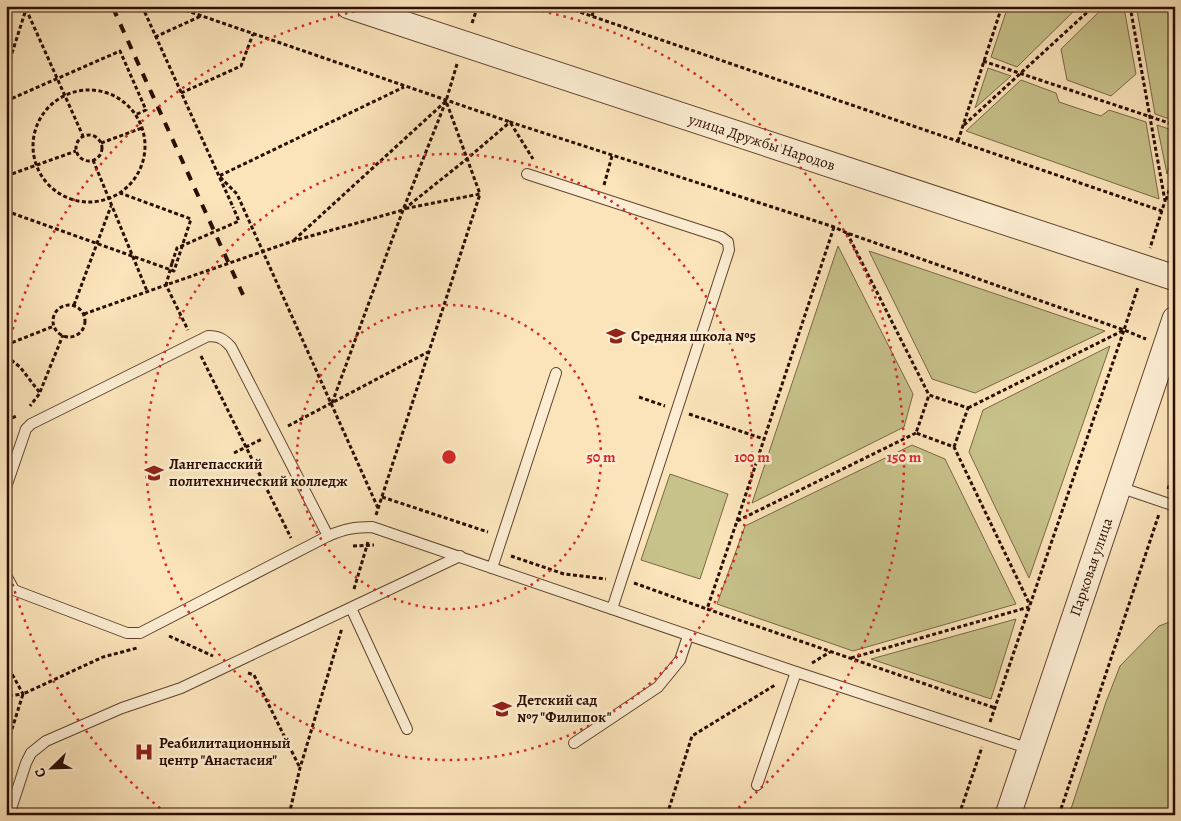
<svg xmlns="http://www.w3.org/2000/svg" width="1181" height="821" viewBox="0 0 1181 821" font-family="Alegreya,serif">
<rect width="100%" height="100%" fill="#fbe4ba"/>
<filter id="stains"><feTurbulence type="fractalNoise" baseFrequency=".004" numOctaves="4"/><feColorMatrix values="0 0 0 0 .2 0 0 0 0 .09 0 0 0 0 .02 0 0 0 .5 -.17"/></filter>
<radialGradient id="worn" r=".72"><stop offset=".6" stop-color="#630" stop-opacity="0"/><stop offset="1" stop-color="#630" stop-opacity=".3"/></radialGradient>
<!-- green -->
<g fill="#c7c18a" stroke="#7a6746">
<path d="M1008,6H1079L1017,67L991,57Z"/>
<path d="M1105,6H1119L1124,8L1136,74L1111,96L1067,80L1061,49Z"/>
<path d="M1138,6H1175V121L1155,114L1137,10Z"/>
<path d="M988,68L1011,76L975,108Z"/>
<path d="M1021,80L1056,93L1059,102L1101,116L1109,110L1146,122L1159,199L966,131Z"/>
<path d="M1157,125L1175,131V148L1167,174Z"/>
<path d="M838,246L913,394L904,427L752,503Z"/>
<path d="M869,251L1105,331L975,393L932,379Z"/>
<path d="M1110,346L1029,578L969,452L983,410Z"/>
<path d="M912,445L945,459L1016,604L853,651L717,604L745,526Z"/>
<path d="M670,474L728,494L700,579L641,560Z"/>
<path d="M1016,619L991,699L871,659Z"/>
<path d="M1175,620V815H1069L1106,702L1120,666L1159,626Z"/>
</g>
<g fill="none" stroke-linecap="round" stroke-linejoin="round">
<!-- service casing -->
<g stroke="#60432f" stroke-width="12">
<g id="service">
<path d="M527,174L721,237L728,242L729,250L612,609"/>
<path d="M6,487L26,429L31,424L208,336C219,336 224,339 231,347L328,536L140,633H127L6,587"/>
<path d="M1119,487L1175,506"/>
<path d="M328,536C344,529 355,527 372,527L796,672L1030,749"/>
<path d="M492,568L556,373"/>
<path d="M6,575L14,590"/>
<path d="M351,608L407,729"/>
<path d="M574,743L658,687L680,660L688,636"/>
<path d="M757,785L796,672"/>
<path d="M9,815L26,763L31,753L46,741L122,708L181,688L460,556"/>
</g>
</g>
<!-- tertiary casing -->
<g stroke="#60432f" stroke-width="27">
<g id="tertiary">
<path d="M349,6L1175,278"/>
<path d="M1008,815L1175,319"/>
</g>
</g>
<!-- path -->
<g stroke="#2c0d01" stroke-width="3" stroke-dasharray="4 2.5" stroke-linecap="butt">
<path d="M142,6L233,207"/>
<path d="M173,6L510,122L533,159"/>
<path d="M562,6L1162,211"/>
<path d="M1130,6L1165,201L1150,248"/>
<path d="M26,9L83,136"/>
<path d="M592,16L595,6"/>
<path d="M472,23L478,6"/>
<path d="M155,37L201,16"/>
<path d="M983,61L1175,125"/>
<path d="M6,72L27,6"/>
<circle cx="89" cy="146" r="56"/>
<path d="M181,93L241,66L253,34"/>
<path d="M6,101L120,51L146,110L135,115"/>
<path d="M964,125L1094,6"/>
<circle cx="89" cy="148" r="13"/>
<path d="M958,141L1002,6"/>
<path d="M101,143L142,128"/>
<path d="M93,160L147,291"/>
<path d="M6,176L76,151"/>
<path d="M604,185L612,156"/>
<path d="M1166,200L1175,172"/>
<path d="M6,211L174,271L191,219L120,193"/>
<path d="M847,233L929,395"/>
<path d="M294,240L446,101L480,194L403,209"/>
<path d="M172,263L166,285L293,241L403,210L468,158L510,122L834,227L847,233L1124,330L1138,287"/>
<path d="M74,305L111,206"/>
<circle cx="69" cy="321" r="16"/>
<path d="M84,314L166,285L188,330"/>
<path d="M6,345L54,326"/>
<path d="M6,356L20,367L40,393L30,406"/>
<path d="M201,356L291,538"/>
<path d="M40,392L63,335"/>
<path d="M639,397L665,406"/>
<path d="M332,403L403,210L446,101L457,64"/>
<path d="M968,408L1124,330L1146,339"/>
<path d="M689,414L764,439"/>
<path d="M6,420L17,416"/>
<path d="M288,426L428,352"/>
<path d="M916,433L737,521L707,609L995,708"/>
<path d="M954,447L968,408L929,395L916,433L954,447L1030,605"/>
<path d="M234,453L262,439"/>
<path d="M1168,489L1175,469"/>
<path d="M382,497L488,532"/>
<path d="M378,508L237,194L219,176L404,87"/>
<path d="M376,515L480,194"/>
<path d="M737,521L834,227"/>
<path d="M353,546L374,545"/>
<path d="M511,556L564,574L606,579"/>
<path d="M634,583L707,609"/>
<path d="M354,589L368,542"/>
<path d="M169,636L213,656"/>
<path d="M851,658L1029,607"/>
<path d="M6,663L23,694L6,696"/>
<path d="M812,663L830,652"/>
<path d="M248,673L254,675L300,768"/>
<path d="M990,722L1124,330"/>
<path d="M6,748L23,694L103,657L137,648"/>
<path d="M289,815L300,768L342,628"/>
<path d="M667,815L692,736L775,685"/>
<path d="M959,815L982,747"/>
<path d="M1059,815L1159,514"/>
</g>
<!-- service -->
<use href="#service" stroke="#fcedd2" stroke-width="10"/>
<!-- tertiary -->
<use href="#tertiary" stroke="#fcedd2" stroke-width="25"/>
<!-- rail -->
<path stroke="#2c0d01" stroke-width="4" stroke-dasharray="9 9" stroke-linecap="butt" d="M113,8L244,297"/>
<!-- path-bridge -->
<path stroke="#2c0d01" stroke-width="3" stroke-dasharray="4 2.5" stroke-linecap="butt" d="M172,263L177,248L239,221L233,207"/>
</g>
<!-- distance rings -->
<g fill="none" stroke="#d62828" stroke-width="2.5" stroke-dasharray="2.5 5">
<circle cx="449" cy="457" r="152"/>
<circle cx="449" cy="457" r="303"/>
<path d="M166 813A455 455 0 0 1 7 563M7 351A455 455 0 0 1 386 6M512 6A455 455 0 0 1 732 813"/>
</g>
<!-- icons -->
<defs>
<g id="school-bare" transform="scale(1.5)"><path d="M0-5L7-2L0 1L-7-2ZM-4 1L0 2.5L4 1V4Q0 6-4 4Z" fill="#8f2418" stroke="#fcedd2" stroke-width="2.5" paint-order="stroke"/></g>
<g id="university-bare" transform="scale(1.5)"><path d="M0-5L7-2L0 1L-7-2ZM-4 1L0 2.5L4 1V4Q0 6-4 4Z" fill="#8f2418" stroke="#fcedd2" stroke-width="2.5" paint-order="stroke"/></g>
<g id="hospital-bare" transform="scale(1.5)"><path d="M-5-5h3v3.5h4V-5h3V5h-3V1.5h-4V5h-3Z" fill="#8f2418" stroke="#fcedd2" stroke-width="2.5" paint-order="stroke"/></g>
</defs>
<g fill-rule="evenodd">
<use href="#school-bare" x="616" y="336"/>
<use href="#university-bare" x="154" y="473"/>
<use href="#school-bare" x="502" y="709"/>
<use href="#hospital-bare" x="144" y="752"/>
</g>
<g text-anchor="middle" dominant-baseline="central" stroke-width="5" stroke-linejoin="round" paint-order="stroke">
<!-- street labels -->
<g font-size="15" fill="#2c0d01" stroke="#fcedd2">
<text transform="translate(762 142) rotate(18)">улица Дружбы Народов</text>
<text transform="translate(1091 567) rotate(-71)">Парковая улица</text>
</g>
<!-- poi labels -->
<g font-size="15" font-weight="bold" fill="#2c0d01" stroke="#fcedd2" text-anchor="start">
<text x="631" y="336">Средняя школа №5</text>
<text x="169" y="464">Лангепасский<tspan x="169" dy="17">политехнический колледж</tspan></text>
<text x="517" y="700">Детский сад<tspan x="517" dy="17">№7 "Филипок"</tspan></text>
<text x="159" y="743">Реабилитационный<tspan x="159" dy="17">центр "Анастасия"</tspan></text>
</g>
</g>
<circle cx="449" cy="457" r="8" fill="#d62828" stroke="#fcedd2" stroke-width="2.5"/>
<g font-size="15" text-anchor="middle" font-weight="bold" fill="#d62828" stroke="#fcedd2" stroke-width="5" stroke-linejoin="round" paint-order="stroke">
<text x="601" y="462">50 m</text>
<text x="752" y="462">100 m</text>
<text x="904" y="462">150 m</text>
</g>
<!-- margin -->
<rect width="1181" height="821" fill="none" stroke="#fbe4ba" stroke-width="25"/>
<rect x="8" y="8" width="1166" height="806" fill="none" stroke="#2c0d01" stroke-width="2.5"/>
<rect x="12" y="12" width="1156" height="796" fill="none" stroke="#2c0d01"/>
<!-- north arrow -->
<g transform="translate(52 768) rotate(247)" stroke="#fcedd2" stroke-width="4" paint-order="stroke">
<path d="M0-4L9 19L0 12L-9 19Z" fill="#2c0d01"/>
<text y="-8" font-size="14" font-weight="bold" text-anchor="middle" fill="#2c0d01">С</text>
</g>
<rect width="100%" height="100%" filter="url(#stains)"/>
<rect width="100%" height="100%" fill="url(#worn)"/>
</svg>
